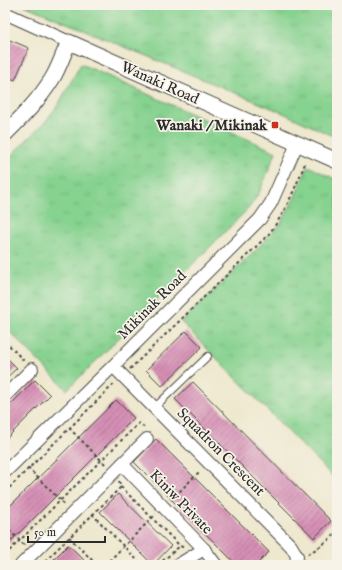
<svg xmlns="http://www.w3.org/2000/svg" width="342" height="570" viewBox="0 0 342 570" font-family="'IM FELL English',serif">
<defs>
<pattern id="grass-tufts" width="24" height="20" patternUnits="userSpaceOnUse"><rect width="24" height="20" fill="#86d28f"/><path d="M3 7l-1-3M5 7V3M7 7l1-3M15 17l-1-3M17 17v-4M19 17l1-3" fill="none" stroke="#74b47c"/></pattern>
<pattern id="building-hatch" width="6" height="6" patternUnits="userSpaceOnUse"><rect width="6" height="6" fill="#d68fb5"/><path d="M-1 1l2-2M0 6l6-6M5 7l2-2" fill="none" stroke="#ae7593"/></pattern>
</defs>
<rect width="100%" height="100%" fill="#f7f3e8"/>
<filter id="ink" filterUnits="userSpaceOnUse"><feTurbulence type="fractalNoise" baseFrequency=".025" numOctaves="2"/><feDisplacementMap in="SourceGraphic" scale="8" xChannelSelector="R" yChannelSelector="G"/><feConvolveMatrix kernelMatrix="1 2 1 2 8 2 1 2 1" color-interpolation-filters="sRGB"/></filter>
<filter id="wash" filterUnits="userSpaceOnUse"><feTurbulence type="fractalNoise" baseFrequency=".012" numOctaves="4" result="noise"/><feDisplacementMap in="SourceGraphic" scale="16" xChannelSelector="R" yChannelSelector="G"/><feGaussianBlur stdDeviation="0.9" result="paint"/><feColorMatrix in="noise" values="0 0 0 0 0 0 0 0 0 0 0 0 0 0 0 0 0 1.4 0 .05"/><feComposite in="paint" operator="in"/></filter>
<g filter="url(#wash)">
<rect width="100%" height="100%" fill="#eee8ce"/>
<!-- grass -->
<g fill="url(#grass-tufts)" stroke="#587e5d">
<path d="M24,5H337V138L281,112Z"/>
<path d="M81,64L276,152L259,193L249,208L67,390L5,327V161L45,122L58,105Z"/>
<path d="M308,166L337,180V481L181,322L256,250L281,223L294,199Z"/>
</g>
<g id="blocks">
<!-- building -->
<g fill="url(#building-hatch)">
<path d="M5,38L29,48L15,80L5,76Z"/>
<path d="M186,331L202,347L162,386L146,370Z"/>
<path d="M5,356L17,368L5,379Z"/>
<path d="M35,380L50,395L5,440V410Z"/>
<path d="M193,382L331,521L314,538L175,399Z"/>
<path d="M116,400L134,418L5,547V511Z"/>
<path d="M156,439L269,552L256,565H237L134,462Z"/>
<path d="M118,494L171,546L153,565L100,512Z"/>
<path d="M68,545L75,551L89,565H48Z"/>
</g>
</g>
</g>
<g filter="url(#ink)">
<use href="#blocks" fill-opacity="0" stroke="#484743" stroke-width="1"/>
<g fill="none" stroke-linecap="round" stroke-linejoin="round">
<!-- service casing -->
<g stroke="#484743" stroke-width="8">
<path id="service" d="M154,408L208,356"/>
</g>
<!-- minor casing -->
<g stroke="#484743" stroke-width="14">
<g id="minor">
<path d="M5,13L69,42"/>
<path d="M113,366L291,546L297,556L296,565"/>
<path d="M5,396L32,369"/>
<path d="M122,464L204,549L216,565"/>
<path d="M5,472L113,366L260,219L271,203L297,144"/>
<path d="M21,565L147,439"/>
<path d="M178,565L204,549"/>
</g>
</g>
<!-- tertiary casing -->
<g stroke="#484743" stroke-width="17">
<path id="tertiary" d="M5,134C22,117 39,100 52,79C59,68 63,54 69,42L337,161"/>
</g>
<!-- path -->
<g stroke="#484743" stroke-width="2" stroke-dasharray="3 3" stroke-linecap="butt">
<path d="M5,341L25,362"/>
<path d="M130,369L268,235C286,212 295,188 306,161"/>
<path d="M69,428L107,466"/>
<path d="M28,468L66,506"/>
<path d="M119,481L121,487L180,546L185,548"/>
<path d="M5,492L115,383"/>
<path d="M171,500L200,471"/>
<path d="M92,514L142,565"/>
<path d="M5,526L25,546"/>
<path d="M69,537L97,565"/>
<path d="M308,554L321,546L337,533"/>
<path d="M5,555L139,423L145,428"/>
<path d="M41,565L121,487"/>
<path d="M105,565L156,514"/>
<path d="M158,565L180,546"/>
</g>
<!-- service -->
<use href="#service" stroke="#fff" stroke-width="6"/>
<!-- minor -->
<use href="#minor" stroke="#fff" stroke-width="12"/>
<!-- tertiary -->
<use href="#tertiary" stroke="#fff" stroke-width="15"/>
</g>
</g>
<!-- markers -->
<rect fill="#c8321e" stroke="#f7f3e8" stroke-width="1.5" x="271" y="121" width="8" height="8" rx="2"/>
<g text-anchor="middle" dominant-baseline="central" stroke-width="3.5" stroke-linejoin="round" paint-order="stroke">
<!-- street labels -->
<g font-size="15" fill="#2b2b2b" stroke="#f7f3e8">
<text transform="translate(160 83) rotate(24)">Wanaki Road</text>
<text transform="translate(152 305) rotate(-45)">Mikinak Road</text>
<text transform="translate(221 452) rotate(45)">Squadron Crescent</text>
<text transform="translate(181 502) rotate(46)">Kiniw Private</text>
</g>
<!-- poi labels -->
<g font-size="15" font-weight="bold" fill="#2b2b2b" stroke="#f7f3e8" text-anchor="end">
<text x="267" y="125">Wanaki / Mikinak</text>
</g>
</g>
<!-- margin -->
<rect width="342" height="570" fill="none" stroke="#f7f3e8" stroke-width="20"/>
<!-- scale -->
<path d="M28 536v6h77v-6" fill="none" stroke="#2b2b2b" stroke-width="2"/>
<text x="34" y="536" font-size="12" fill="#2b2b2b" stroke="#f7f3e8" stroke-width="3" paint-order="stroke">50 m</text>
</svg>
